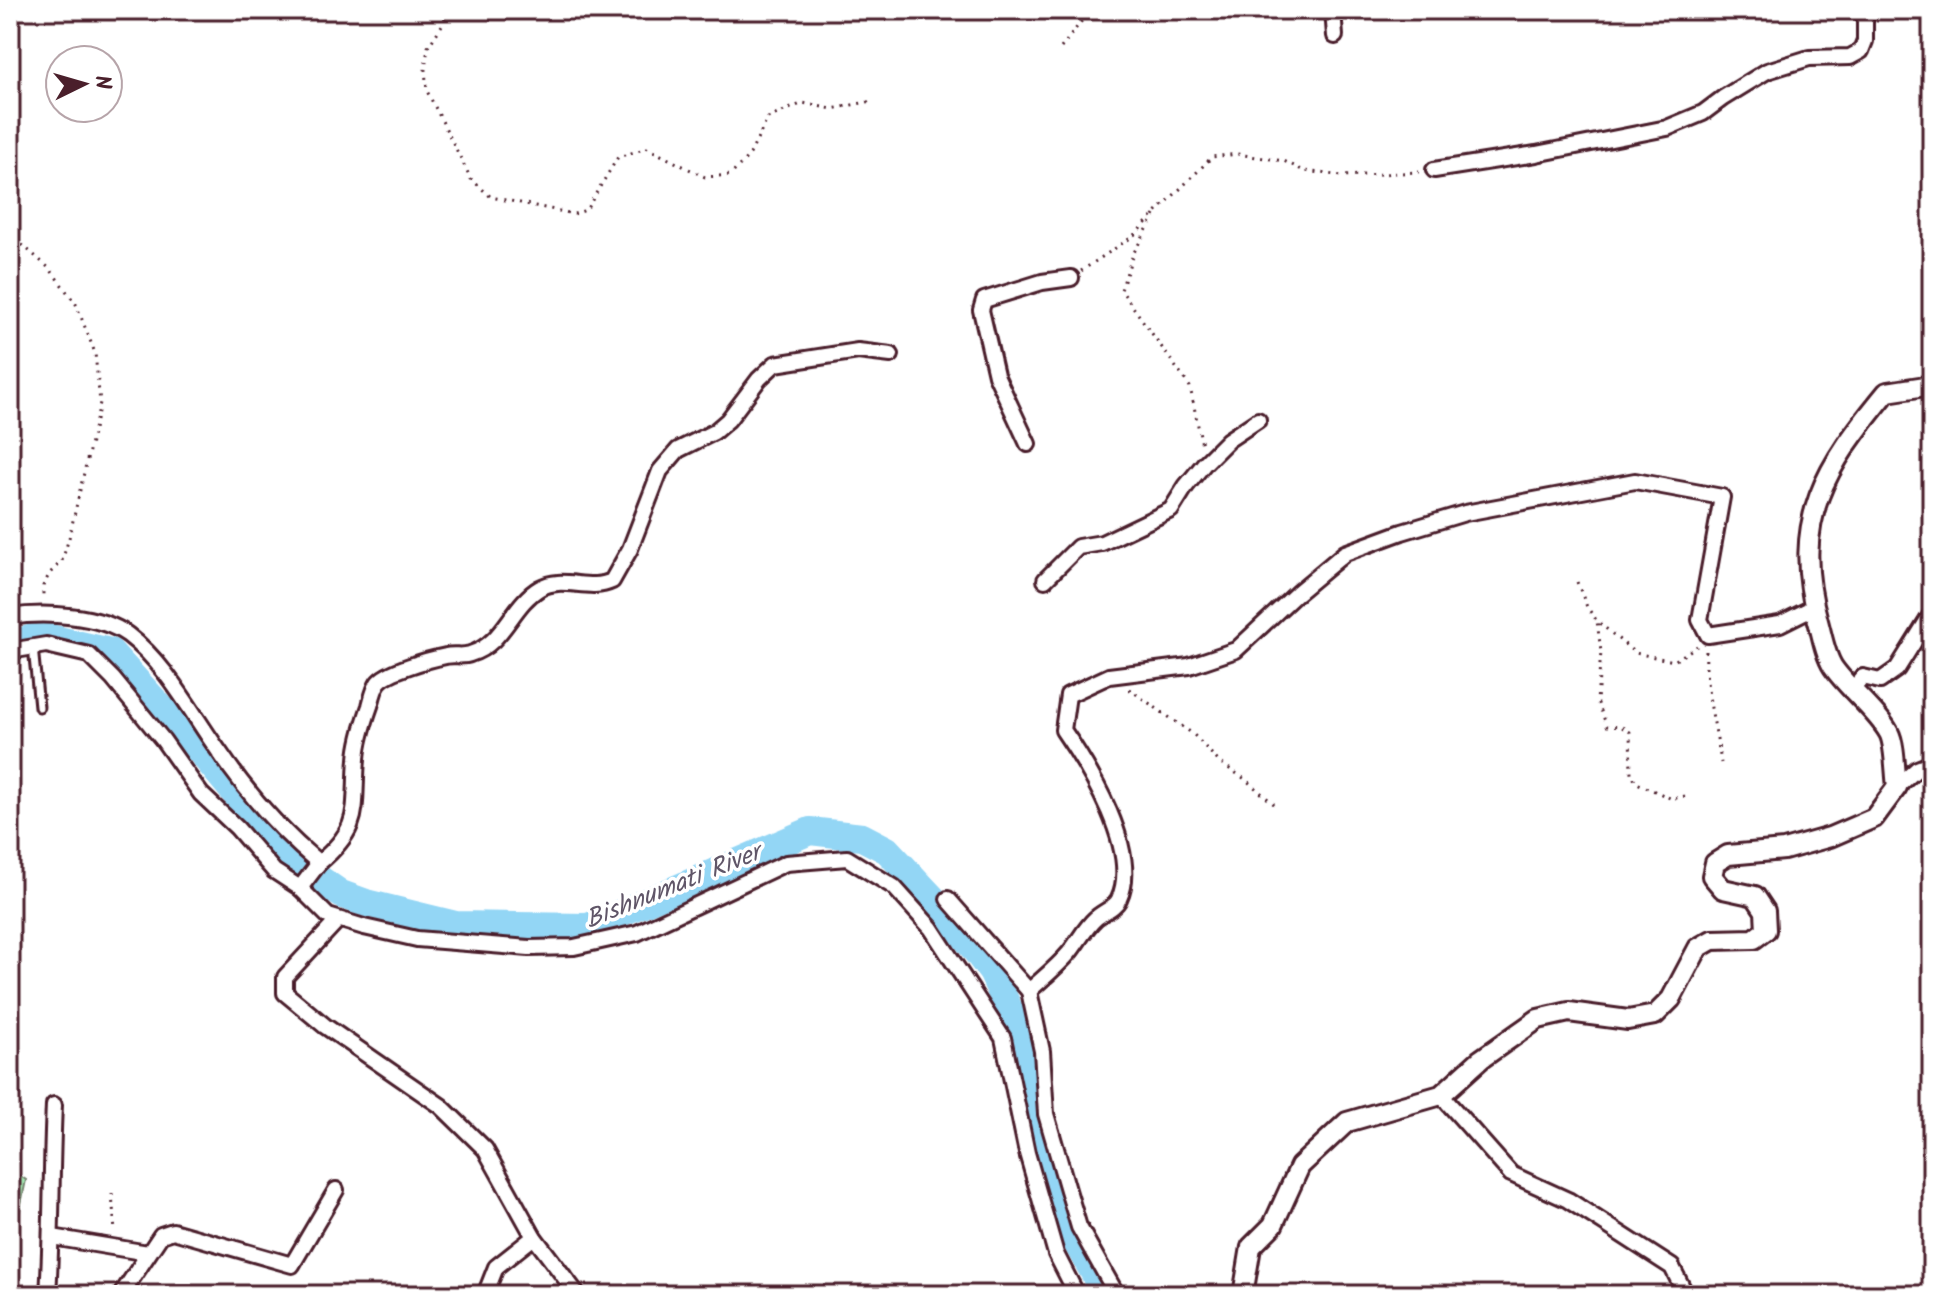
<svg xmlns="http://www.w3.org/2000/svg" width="1942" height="1305" viewBox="0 0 1942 1305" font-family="Kalam,sans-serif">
<rect width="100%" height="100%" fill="#fff"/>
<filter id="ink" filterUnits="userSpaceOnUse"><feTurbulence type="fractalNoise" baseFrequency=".0125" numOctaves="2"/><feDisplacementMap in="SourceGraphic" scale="16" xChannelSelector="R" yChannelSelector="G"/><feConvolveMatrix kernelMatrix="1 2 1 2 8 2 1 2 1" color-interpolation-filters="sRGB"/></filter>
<g filter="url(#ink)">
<!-- green -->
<path fill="#a3e8b3" stroke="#76846f" stroke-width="2" d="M10,1169L26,1180L10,1257Z"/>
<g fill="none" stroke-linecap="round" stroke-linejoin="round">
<!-- river -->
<path stroke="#93d6f5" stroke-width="28" d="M10,644L41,636L110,652L201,752L289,858L341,894L366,903L456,925L588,927L810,831L862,837L887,850L951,918L992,972L1014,1020L1030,1108L1057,1208L1095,1274L1102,1295"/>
<!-- lane casing -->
<g stroke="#4a1f2b" stroke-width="13">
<path id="lane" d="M33,647L39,707"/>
</g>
<!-- street casing -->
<g stroke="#4a1f2b" stroke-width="20">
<g id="street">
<path d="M1333,10L1335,36"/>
<path d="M1434,170L1536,154L1667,128L1703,113L1723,98L1767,71L1809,58L1850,57L1861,51L1865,41V10"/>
<path d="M1028,444L996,375L981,310L984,300L1042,282L1071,278"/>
<path d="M1045,580L1078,547L1102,543L1171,510L1186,486L1204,464L1228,440L1258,420"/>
<path d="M10,617C43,612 100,614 128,635C166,664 191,712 218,750C247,793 279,830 319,863C363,826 353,810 357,759C358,741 364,723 370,706C372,699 374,689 378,683C386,671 431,659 446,656C453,654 463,657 470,654C504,644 511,605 540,588C562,575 589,592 612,581L630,549L660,471L678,450L714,432L728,420L759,379L775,364L858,351L891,355"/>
<path d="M10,651L46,645L89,655L113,679L163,740L201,794L237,828L274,871L300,888L328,916L364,927L417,939L529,948L574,947L637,933L786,863L847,858L894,887L931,928L1003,1038L1027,1153L1056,1254L1077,1295"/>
<path d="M1852,690L1863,677L1880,681L1897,669L1932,613"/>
<path d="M1897,787L1917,769L1932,763"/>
<path d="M300,888L319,863"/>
<path d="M948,899L1029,991L1042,1051L1046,1114L1068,1190L1079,1227L1117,1295"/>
<path d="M338,920L285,977V993L325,1026L441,1106L485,1149L534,1237L578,1295"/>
<path d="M1029,991C1042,979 1057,967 1069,953C1078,942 1085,928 1095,919C1102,912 1115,908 1119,899C1141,852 1089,768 1063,730L1068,695L1109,676L1189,666L1236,650L1297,593L1345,553L1402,532L1465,513L1635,481L1722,497L1700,620L1708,635L1780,624L1814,607"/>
<path d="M1441,1095L1511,1174L1568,1200L1672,1267L1686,1295"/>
<path d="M52,1237L148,1253"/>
<path d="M48,1295C52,1232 51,1169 54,1105"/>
<path d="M121,1295L161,1235L173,1231L292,1265L336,1190"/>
<path d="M485,1295L496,1267L534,1237"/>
</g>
</g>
<!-- secondary casing -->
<g stroke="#4a1f2b" stroke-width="24">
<path id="secondary" d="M1243,1295L1251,1247L1273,1225L1300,1166L1347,1122L1441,1095L1481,1059L1538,1019L1569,1012L1628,1020L1655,1015L1671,999L1698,948L1712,940L1754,939L1766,930L1765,911L1755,896L1723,889L1712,876L1715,863L1728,855L1784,850L1830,837L1874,818L1897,787C1895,773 1895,744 1889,733C1877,711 1848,689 1833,667C1825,655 1822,635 1818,621C1790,520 1826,466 1887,392L1932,385"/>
</g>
<!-- path -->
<g stroke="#4a1f2b" stroke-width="3" stroke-dasharray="2 6" stroke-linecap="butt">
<path d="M446,10L444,22L428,47L425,70L427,91L471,179L491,197L574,214L586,210L618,157L647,148L705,177L731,175L750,154L768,118L803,103L832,109L872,101"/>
<path d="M1061,48L1090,10"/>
<path d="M1155,215L1133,254L1121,290L1190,387L1202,445"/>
<path d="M10,234L50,269L76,304L95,353L100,403L69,538L62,561L50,573L43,586V600"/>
<path d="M1081,271L1132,237L1212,157L1237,154L1284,161L1304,171L1343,176L1419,172"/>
<path d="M1577,582L1587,607L1597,621"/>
<path d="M1706,651C1704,689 1716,725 1721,763"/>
<path d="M1129,689L1193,734L1219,762L1245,779L1275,805"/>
<path d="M1685,796L1672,799L1637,783L1631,774L1630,732L1622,727L1607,726L1597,701L1601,652L1597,621L1635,653L1674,661L1697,646"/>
<path d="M112,1193L115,1232"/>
</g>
<!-- lane -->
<use href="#lane" stroke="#fff" stroke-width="7"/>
<!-- street -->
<use href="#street" stroke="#fff" stroke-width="14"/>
<!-- secondary -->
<use href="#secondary" stroke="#fff" stroke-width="18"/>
</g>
</g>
<g text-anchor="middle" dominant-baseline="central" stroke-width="7" stroke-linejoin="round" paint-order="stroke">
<!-- water labels -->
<g font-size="26" font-style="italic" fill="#605668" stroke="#fff">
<text transform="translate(673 887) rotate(-22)">Bishnumati River</text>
</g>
</g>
<!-- margin -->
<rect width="1942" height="1305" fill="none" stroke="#fff" stroke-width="40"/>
<rect x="20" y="20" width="1902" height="1265" fill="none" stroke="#4a1f2b" stroke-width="3" filter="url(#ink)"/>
<!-- north arrow -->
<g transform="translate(84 84) rotate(85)"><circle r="38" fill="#ffffff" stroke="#b7a5aa" stroke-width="2"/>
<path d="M0-6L14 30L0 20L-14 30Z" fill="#4a1f2b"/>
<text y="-12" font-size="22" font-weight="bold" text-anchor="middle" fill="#4a1f2b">N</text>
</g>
</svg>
